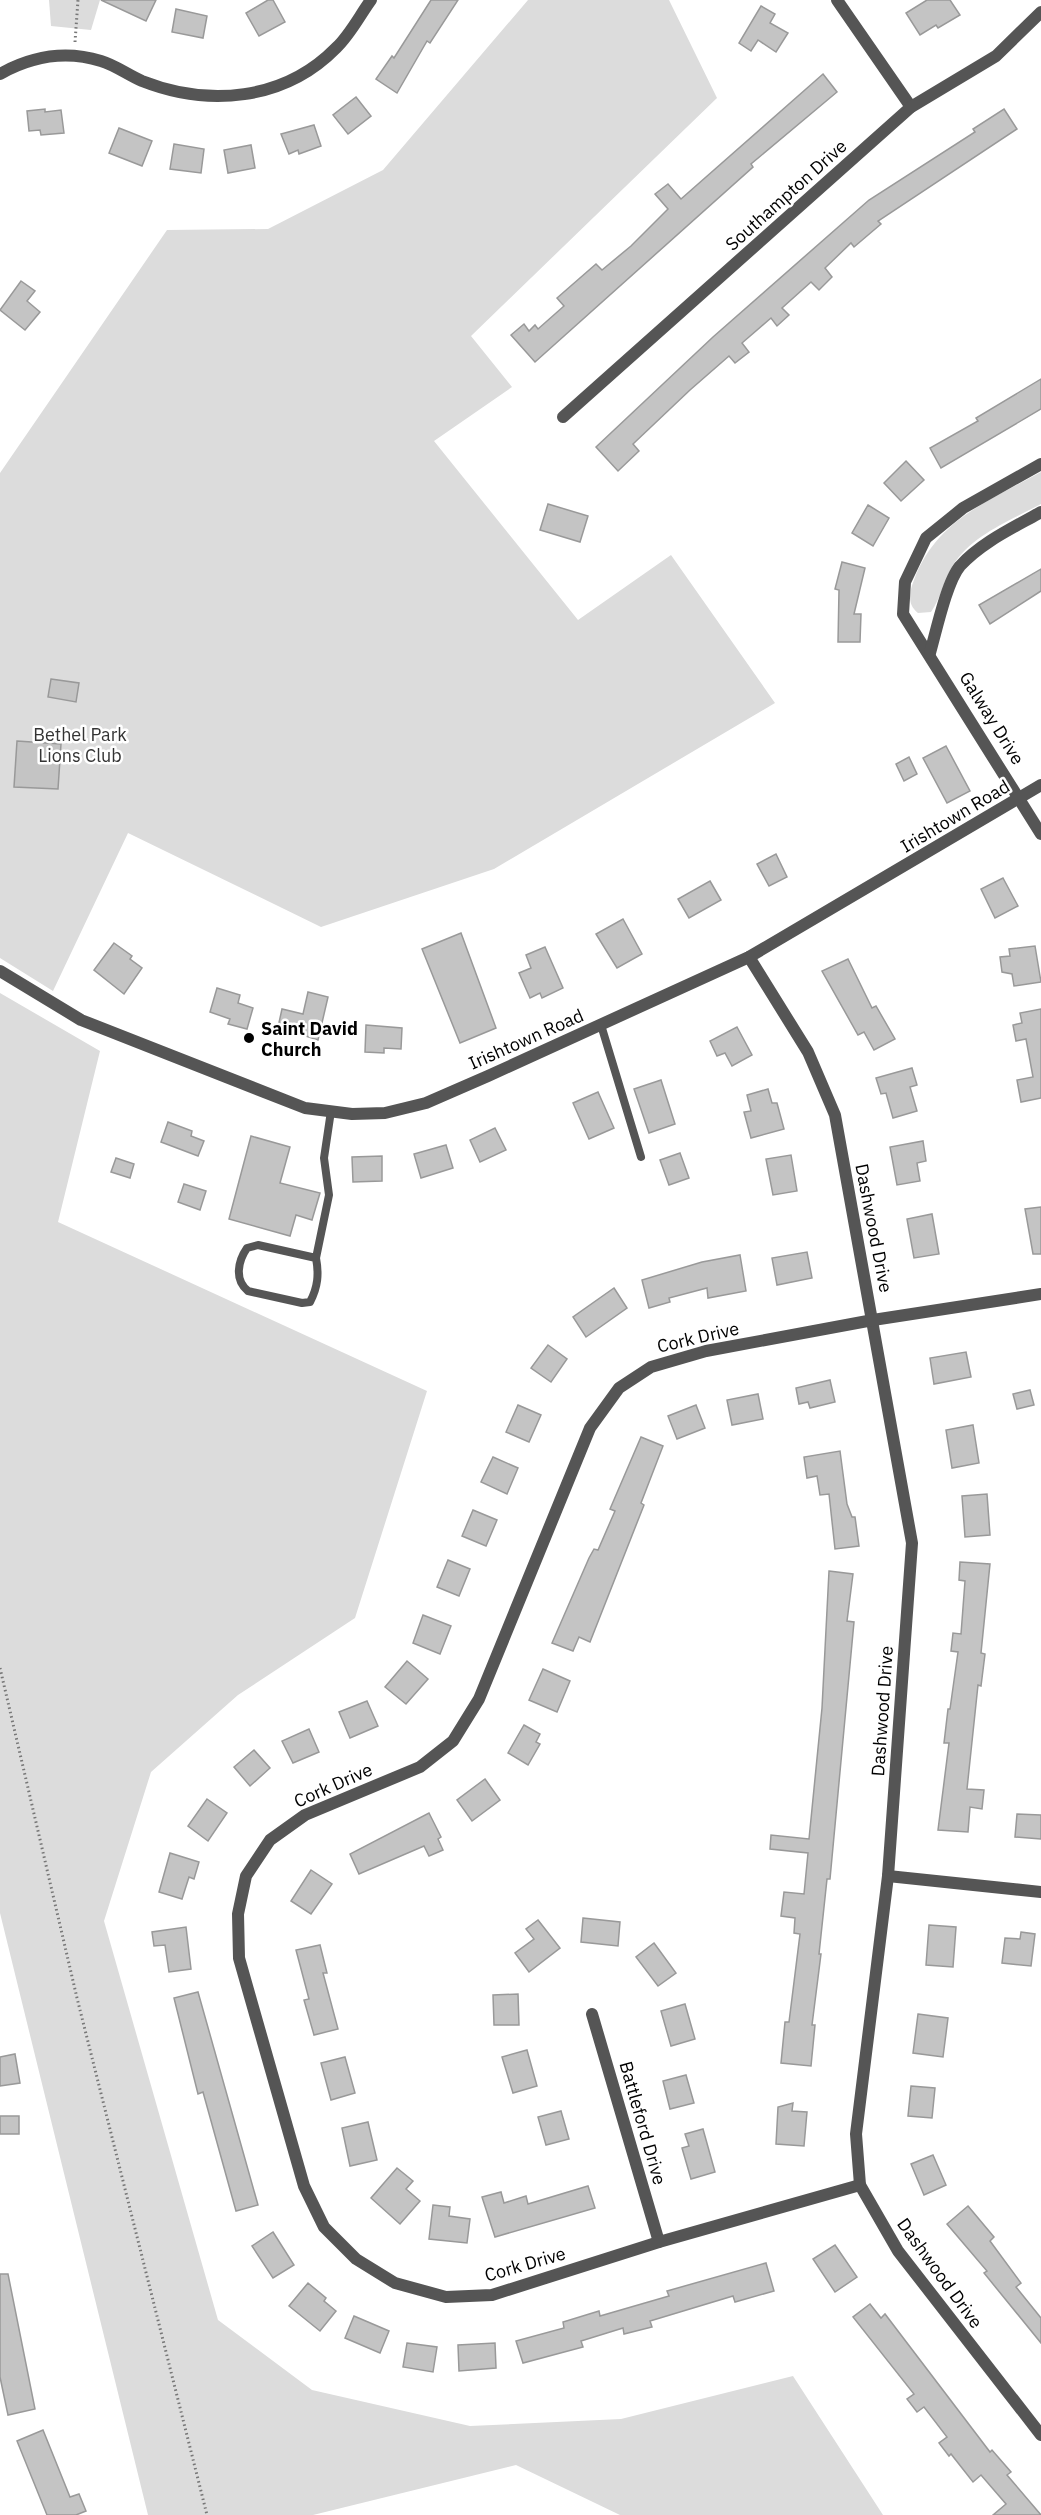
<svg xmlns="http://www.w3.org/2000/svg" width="1041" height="2515" viewBox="0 0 1041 2515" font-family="'IBM Plex Sans',sans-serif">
<rect width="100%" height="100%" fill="#fff"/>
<!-- green -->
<g fill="#dcdcdc">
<path d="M49,0H100L91,30L51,26Z"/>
<path d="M528,0H669L717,98L471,336L512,387L434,441L578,620L671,555L775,703L494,869L321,927L128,833L53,991L0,958V473L167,230L268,229L383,170Z"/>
<path d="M1041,472V504C1011,520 972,535 953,565C944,580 941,598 931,612L918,613C907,604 909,593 914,580C936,520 989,501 1041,472Z"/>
<path d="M0,993L100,1051L58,1222L427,1391L355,1618L238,1695L151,1772L104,1921L218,2320L312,2390L470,2426L621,2419L793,2376L883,2515H620L516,2465L313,2515H148L0,1913Z"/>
</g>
<!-- building -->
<g fill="#c4c4c4" stroke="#999" stroke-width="1.5">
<path d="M101,0H156L146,21Z"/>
<path d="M268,0H273L285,22L259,36L246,13Z"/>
<path d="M431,0H458L430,43L427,41L397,93L376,79L392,56L394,58Z"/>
<path d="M927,0H950L960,15L938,28L936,25L920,35L906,13Z"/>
<path d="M761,6L775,14L770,23L788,33L776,52L758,40L751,51L739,43Z"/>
<path d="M176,9L207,16L203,38L172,32Z"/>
<path d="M823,74L837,92L751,164L753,167L535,362L511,335L524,324L529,331L535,325L538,329L564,306L557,298L596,264L602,270L631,246L668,209L655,194L668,184L681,199Z"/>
<path d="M356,97L371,116L348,134L333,115Z"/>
<path d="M45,109V112L61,110L64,133L41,135L40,130L29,131L27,111Z"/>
<path d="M1004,109L1017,129L878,221L881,224L854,247L851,243L825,268L832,277L819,290L811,282L782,308L789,315L777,326L771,318L742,343L749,352L735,363L729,356L690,390L633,444L639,451L618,471L596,447L713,337L869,200L975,132L973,129Z"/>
<path d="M314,125L321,146L299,154L298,150L289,154L281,134Z"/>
<path d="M119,128L152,141L142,166L109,153Z"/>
<path d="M174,144L204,149L201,173L170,169Z"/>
<path d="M251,145L255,168L228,173L224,150Z"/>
<path d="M21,281L35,291L27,301L40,312L25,330L0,310Z"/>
<path d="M1041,379V409L941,468L930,448L978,421L976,418Z"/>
<path d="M906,461L924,480L901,501L884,483Z"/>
<path d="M548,504L588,516L580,542L540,530Z"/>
<path d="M868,505L889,518L873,546L852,533Z"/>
<path d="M842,562L865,568L854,614H861L860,642H838L839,590L835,589Z"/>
<path d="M1041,569V591L990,624L979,605Z"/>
<path d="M51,679L79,683L76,702L48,697Z"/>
<path d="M17,741L61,744L58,789L14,787Z"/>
<path d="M946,746L970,791L947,803L923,758Z"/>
<path d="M909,757L917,774L904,781L896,764Z"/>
<path d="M776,854L787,877L769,886L757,864Z"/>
<path d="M1003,878L1018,906L995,918L981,889Z"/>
<path d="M710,881L721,900L689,918L678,899Z"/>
<path d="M623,919L642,954L617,968L596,934Z"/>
<path d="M461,933L496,1028L460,1043L422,949Z"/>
<path d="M114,943L132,956L130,959L142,968L124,994L94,970Z"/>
<path d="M1035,946L1041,982L1014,986L1012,974L1002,972L1000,957L1010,956L1009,949Z"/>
<path d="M545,947L563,988L542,998L540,993L530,998L519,973L531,968L526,955Z"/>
<path d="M848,959L872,1008L876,1006L895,1039L874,1050L864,1032L858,1035L822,971Z"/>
<path d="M217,988L240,995L238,1003L253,1008L247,1029L228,1024L230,1019L210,1012Z"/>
<path d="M308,992L328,997L318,1040L278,1027L282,1009L303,1014Z"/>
<path d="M1041,1009V1098L1021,1102L1017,1080L1033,1077L1026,1039L1016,1041L1013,1025L1022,1023L1020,1013Z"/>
<path d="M366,1025L402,1028L401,1049L384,1048V1053L365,1052Z"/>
<path d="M737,1027L752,1055L732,1066L725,1053L717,1056L710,1041Z"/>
<path d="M912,1068L917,1085L910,1087L917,1111L893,1118L886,1093L881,1094L876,1078Z"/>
<path d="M661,1080L675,1124L649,1133L634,1089Z"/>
<path d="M768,1089L772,1103H777L784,1129L751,1138L744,1112L751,1111L747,1095Z"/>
<path d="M598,1092L614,1128L589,1139L573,1103Z"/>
<path d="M168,1122L192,1131L191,1136L204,1141L198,1156L161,1142Z"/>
<path d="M495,1128L506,1150L480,1162L470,1140Z"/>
<path d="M251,1136L290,1147L280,1183L320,1193L312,1220L296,1215L290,1236L229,1219Z"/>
<path d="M923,1141L926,1161L917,1163L920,1181L897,1185L890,1147Z"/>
<path d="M446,1145L453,1168L421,1178L414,1154Z"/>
<path d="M680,1153L689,1178L669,1185L660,1160Z"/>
<path d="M791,1155L797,1191L773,1195L766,1159Z"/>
<path d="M382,1156V1181L353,1182L352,1157Z"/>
<path d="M116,1158L134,1164L130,1178L111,1172Z"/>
<path d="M184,1184L206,1191L200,1210L178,1202Z"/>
<path d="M1041,1207V1254H1033L1025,1209Z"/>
<path d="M932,1214L939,1254L914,1258L907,1219Z"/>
<path d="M807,1252L812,1278L777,1285L772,1258Z"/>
<path d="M740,1255L746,1291L708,1298L707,1288L669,1298L670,1302L649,1308L642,1280L702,1262Z"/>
<path d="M614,1288L627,1308L586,1337L573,1317Z"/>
<path d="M548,1345L567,1359L551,1382L531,1368Z"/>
<path d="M966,1352L971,1377L934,1384L930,1358Z"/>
<path d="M830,1380L835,1402L810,1408L808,1402L799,1404L796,1388Z"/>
<path d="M1030,1390L1034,1405L1017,1409L1013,1394Z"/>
<path d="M758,1394L763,1419L732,1425L727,1400Z"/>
<path d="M518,1405L541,1415L529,1442L506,1432Z"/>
<path d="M696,1405L705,1428L677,1439L668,1416Z"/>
<path d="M973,1425L979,1463L952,1468L946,1430Z"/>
<path d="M641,1437L663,1446L641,1503L644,1505L590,1642L579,1637L573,1651L552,1643L589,1558L594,1549L598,1550L615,1511L610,1509Z"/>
<path d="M840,1451L847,1504L852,1517H855L859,1546L835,1549L829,1494L820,1495L817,1476L807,1478L804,1457Z"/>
<path d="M493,1457L518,1468L507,1494L481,1482Z"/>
<path d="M987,1494L990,1535L965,1537L962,1496Z"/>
<path d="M473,1510L497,1520L486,1546L462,1536Z"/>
<path d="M448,1560L470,1569L459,1596L437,1587Z"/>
<path d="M960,1562L990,1564L981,1653L985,1654L981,1686L978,1685L967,1789L984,1790L982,1809L970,1807L968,1832L938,1830L949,1743H944L948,1709H950L958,1652L951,1651L953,1633L961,1634L965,1581L959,1580Z"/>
<path d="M829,1571L853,1574L847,1621L854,1622L830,1879H827L819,1954H821L812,2025H815L811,2066L781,2063L785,2022H789L800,1934L794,1933L795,1918L781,1916L784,1892L804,1894L808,1853L770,1849L771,1835L809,1839L822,1708Z"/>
<path d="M423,1615L451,1626L440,1654L413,1643Z"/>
<path d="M407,1661L428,1679L406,1704L385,1687Z"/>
<path d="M543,1669L570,1681L557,1712L529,1700Z"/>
<path d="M367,1701L378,1726L350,1738L339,1712Z"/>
<path d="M524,1725L540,1734L536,1742L540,1744L528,1765L508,1753Z"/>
<path d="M309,1729L319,1752L293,1763L282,1741Z"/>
<path d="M254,1750L270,1768L250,1786L234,1767Z"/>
<path d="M485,1779L500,1800L472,1821L457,1800Z"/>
<path d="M207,1799L227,1813L208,1841L188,1826Z"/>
<path d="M429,1813L441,1837L438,1839L443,1850L429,1856L424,1846L359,1874L350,1854Z"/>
<path d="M1017,1814L1041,1815V1839L1015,1837Z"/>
<path d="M170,1853L199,1862L194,1879L189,1877L182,1899L159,1892Z"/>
<path d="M311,1870L332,1884L311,1914L291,1901Z"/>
<path d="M583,1918L620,1922L618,1946L581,1942Z"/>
<path d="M538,1920L560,1948L529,1972L515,1953L534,1939L526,1929Z"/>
<path d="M929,1925L956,1927L953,1967L926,1965Z"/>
<path d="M186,1927L191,1969L169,1972L165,1945L154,1946L152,1932Z"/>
<path d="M1021,1932L1035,1934L1031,1966L1002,1963L1005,1938L1020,1939Z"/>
<path d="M654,1943L676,1973L658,1986L636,1957Z"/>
<path d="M320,1945L327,1973H323L338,2029L314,2035L304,2000L309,1999L296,1950Z"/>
<path d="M198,1992L258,2205L236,2211L203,2092L198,2094L174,1998Z"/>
<path d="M518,1994L519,2025H494L493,1995Z"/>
<path d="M685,2004L695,2039L671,2046L661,2011Z"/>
<path d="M918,2014L948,2018L943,2057L913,2053Z"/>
<path d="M527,2050L537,2086L513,2093L502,2057Z"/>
<path d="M15,2054L20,2083L0,2086V2057Z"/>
<path d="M345,2057L355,2093L331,2100L321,2063Z"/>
<path d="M686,2075L694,2103L670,2109L663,2081Z"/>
<path d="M911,2086L935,2088L932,2118L908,2116Z"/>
<path d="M793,2103L792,2111L807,2112L804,2146L776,2144L778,2107Z"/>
<path d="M561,2111L569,2139L546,2145L538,2117Z"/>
<rect x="0" y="2116" width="19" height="18"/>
<path d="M368,2122L377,2160L350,2166L342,2128Z"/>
<path d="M703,2129L715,2172L691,2179L682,2148L689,2146L685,2134Z"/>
<path d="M933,2155L946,2185L924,2195L911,2164Z"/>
<path d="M397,2168L413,2181L406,2189L420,2201L400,2224L371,2198Z"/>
<path d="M588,2186L595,2208L495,2237L482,2197L501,2192L504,2203L526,2196L528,2204Z"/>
<path d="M433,2205L450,2207L449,2216L470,2219L467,2243L429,2239Z"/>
<path d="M968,2206L994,2237L990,2241L1021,2283L1016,2287L1041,2318V2343L984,2273L987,2271L947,2224Z"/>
<path d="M273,2232L294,2265L273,2278L252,2246Z"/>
<path d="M835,2245L857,2277L835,2292L813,2259Z"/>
<path d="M766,2263L774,2291L735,2302L733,2296L650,2321L652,2327L624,2334L623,2328L581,2341L583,2347L523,2363L516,2341L564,2328L563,2322L599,2311L600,2316L669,2296L667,2291Z"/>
<path d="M0,2274H8L35,2409L8,2415L0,2377Z"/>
<path d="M308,2283L326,2298L324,2301L336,2311L320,2331L289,2306Z"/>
<path d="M870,2304L881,2318L885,2314L990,2452L992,2450L1011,2472L1007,2475L1041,2515H993L1006,2504L981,2475L973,2482L951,2454L949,2456L939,2443L947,2437L924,2407L917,2412L907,2399L914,2394L853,2317Z"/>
<path d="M354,2316L389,2331L380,2353L345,2338Z"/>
<path d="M407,2343L437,2347L433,2372L403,2367Z"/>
<path d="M495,2343L496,2368L459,2371L458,2345Z"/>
<path d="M43,2430L70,2497L79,2494L86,2511L76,2515H47L17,2441Z"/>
</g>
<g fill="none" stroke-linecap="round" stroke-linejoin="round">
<!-- path -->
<g stroke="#777" stroke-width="3" stroke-dasharray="1.5 3" stroke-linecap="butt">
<path d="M75,42L78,0"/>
<path d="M0,1668L77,1998L207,2515"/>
</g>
<!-- service -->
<g stroke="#555" stroke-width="8">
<path d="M601,1025L641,1157"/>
<path d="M316,1258C319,1274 318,1287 310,1302L302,1303L248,1291C234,1280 238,1261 247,1248L258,1245L316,1258L329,1195L324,1158L331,1111"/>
</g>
<!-- minor -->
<g stroke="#555" stroke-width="12">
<path d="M837,0L911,107"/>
<path d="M0,74C32,56 65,50 101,61C115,65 128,75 142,81C208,107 284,101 336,48C350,35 360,15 371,0"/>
<path d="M563,417L911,107L996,56L1041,12"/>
<path d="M1041,464L963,508L926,538L905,582L903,614L1041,834"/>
<path d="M930,653C936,632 947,581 960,566C982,542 1013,528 1041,512"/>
<path d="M749,957L808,1052L835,1115L912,1543L888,1876L856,2134L860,2185L898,2251L1041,2435"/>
<path d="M888,1876L1041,1892"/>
<path d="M592,2014L659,2242"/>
<path d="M860,2185L659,2242L492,2295L446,2297L395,2283L356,2259L324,2227L304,2186L239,1958L238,1914L246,1876L270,1840L305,1815L420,1767L453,1741L479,1699L590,1428L619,1388L651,1367L706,1351L873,1320L1041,1294"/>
</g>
<!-- tertiary -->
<path stroke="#555" stroke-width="12" d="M0,971L81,1020L305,1108L352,1114L385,1113L426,1103L488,1076L749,957L1041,785"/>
</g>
<!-- markers -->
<circle fill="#000" stroke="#fff" stroke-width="2" cx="249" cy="1038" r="6"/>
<g text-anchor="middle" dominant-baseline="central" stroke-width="5" stroke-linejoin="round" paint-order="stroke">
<!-- street labels -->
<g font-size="18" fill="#000" stroke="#fff">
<text transform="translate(786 195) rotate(-42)">Southampton Drive</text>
<text transform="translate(992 718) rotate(58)">Galway Drive</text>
<text transform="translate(955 816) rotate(-31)">Irishtown Road</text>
<text transform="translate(526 1039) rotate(-24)">Irishtown Road</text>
<text transform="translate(874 1228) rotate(79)">Dashwood Drive</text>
<text transform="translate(698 1337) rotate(-13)">Cork Drive</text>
<text transform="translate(882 1711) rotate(-86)">Dashwood Drive</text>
<text transform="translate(333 1785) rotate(-24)">Cork Drive</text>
<text transform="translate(643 2123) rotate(74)">Battleford Drive</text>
<text transform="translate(525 2264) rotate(-16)">Cork Drive</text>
<text transform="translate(940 2273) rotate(54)">Dashwood Drive</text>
</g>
<!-- park labels -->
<g font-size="18" fill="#333" stroke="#fff">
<text x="80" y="734">Bethel Park<tspan x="80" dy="21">Lions Club</tspan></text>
</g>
<!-- poi labels -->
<g font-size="18" font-weight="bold" fill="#000" stroke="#fff" text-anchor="start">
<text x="261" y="1028">Saint David<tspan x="261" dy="21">Church</tspan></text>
</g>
</g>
</svg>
